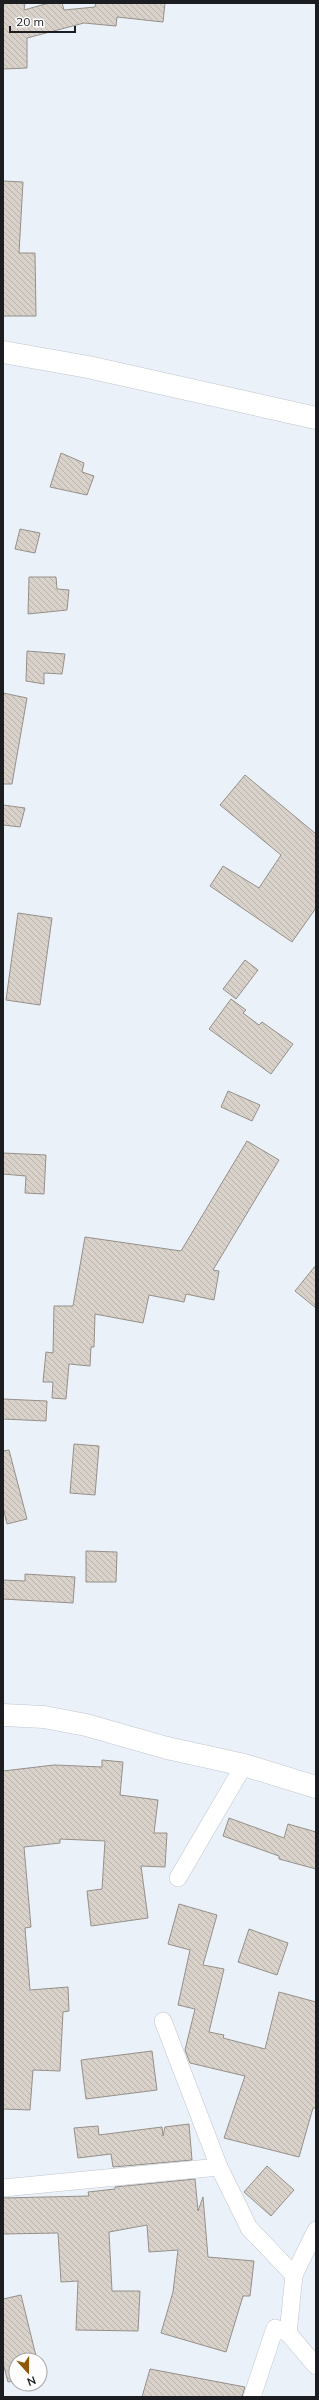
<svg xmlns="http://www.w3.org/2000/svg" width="319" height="2400" viewBox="0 0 319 2400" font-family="Mulish,sans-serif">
<defs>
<pattern id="building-back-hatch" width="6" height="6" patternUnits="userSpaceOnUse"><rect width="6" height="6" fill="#d8d2cb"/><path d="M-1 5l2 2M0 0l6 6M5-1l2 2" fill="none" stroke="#b9b4ae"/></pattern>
</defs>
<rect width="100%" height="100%" fill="#ebf1f8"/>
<!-- building -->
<g fill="url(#building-back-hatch)" stroke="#96908a">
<path d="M3,3H25L24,10L49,3H62L64,10L95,7L96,3H165L163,22L117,17L116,26L84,23L27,38V68L3,69Z"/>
<path d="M3,181L23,182L19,253H35L36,316H3Z"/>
<path d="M61,453L84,463L82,472L94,476L87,495L50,487Z"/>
<path d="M20,529L40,533L35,553L15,549Z"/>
<path d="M29,577H56L57,589L69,590L67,610L28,614Z"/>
<path d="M27,651L65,654L62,674L44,673V684L26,681Z"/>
<path d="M3,693L27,698L12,784H3Z"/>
<path d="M245,775L316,834V908L292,942L210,886L223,866L259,888L281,855L220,805Z"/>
<path d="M3,805L25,808L20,827L3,825Z"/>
<path d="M18,913L52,918L40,1005L6,1000Z"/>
<path d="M245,960L258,970L236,999L223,989Z"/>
<path d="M231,999L246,1010L243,1013L259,1025L262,1022L293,1044L271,1074L209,1029Z"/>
<path d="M228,1091L260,1105L252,1121L221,1107Z"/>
<path d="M247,1141L279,1160L213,1270L219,1271L214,1300L186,1294L184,1302L149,1295L143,1323L95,1314L94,1347H91L90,1366L69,1364L66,1399L52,1398L53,1382H43L46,1352L53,1353L54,1306H73L85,1237L181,1251Z"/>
<path d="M3,1153L46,1155L44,1194L25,1193L26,1176L3,1174Z"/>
<path d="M316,1265V1308L295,1291Z"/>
<path d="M3,1399L47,1401L46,1421L3,1419Z"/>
<path d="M74,1444L99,1446L95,1495L70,1493Z"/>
<path d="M9,1450L27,1519L7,1524L3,1507V1451Z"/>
<path d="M86,1551L117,1552L116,1582H86Z"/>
<path d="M25,1574L75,1577L73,1603L3,1599V1580L25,1581Z"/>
<path d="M102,1760L123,1762L120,1795L158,1800L154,1833H167L165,1867L141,1866L148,1918L91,1926L87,1891L102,1889L105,1841L60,1839V1843L24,1847L31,1927L25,1928L30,1990L68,1987L69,2011L63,2012L60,2071L33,2070L30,2110L3,2109V1771L54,1765L102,1767Z"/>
<path d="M229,1818L284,1838L288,1824L316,1832V1869L279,1859V1856L223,1836Z"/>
<path d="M179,1904L217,1915L203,1965L224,1969L209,2032L224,2035L223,2038L265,2049L279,1992L316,2002V2108H313L299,2157L224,2138L245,2076L190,2063L185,2050L195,2009L178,2005L190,1950L168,1944Z"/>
<path d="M249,1929L288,1943L277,1975L238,1962Z"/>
<path d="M152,2051L157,2090L86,2099L81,2060Z"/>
<path d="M189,2124L192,2160L113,2167L111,2154L78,2158L74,2128L98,2126L99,2135L162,2127L163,2136L165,2127Z"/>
<path d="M267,2166L294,2190L271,2216L244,2192Z"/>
<path d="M195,2179L198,2211L203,2197L208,2257L254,2261L250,2296H243L226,2352L161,2333L173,2292L178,2250L149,2252L147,2225L109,2232L112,2291H140L138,2331L76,2330L78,2281L61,2282L58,2233L3,2234V2198L89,2196L88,2192L115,2189V2187Z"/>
<path d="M21,2295L37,2360H16V2380L8,2382L3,2363V2299Z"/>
<path d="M150,2369L208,2380L245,2387L242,2397H142Z"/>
</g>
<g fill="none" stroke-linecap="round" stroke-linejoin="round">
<!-- street casing -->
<g stroke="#c0c5cd" stroke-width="18">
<g id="street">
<path d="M178,1878L244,1765"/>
<path d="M163,2021L219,2167L249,2228L294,2275"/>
<path d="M3,2188L219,2167"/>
<path d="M288,2333L316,2366"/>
<path d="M252,2397L275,2328L288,2333L294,2275L316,2230"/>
</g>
</g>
<!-- secondary casing -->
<g stroke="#c0c5cd" stroke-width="23">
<g id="secondary">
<path d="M3,352L88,367L316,418"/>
<path d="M3,1715L44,1717L86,1725L167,1748L244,1765L316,1787"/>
</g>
</g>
<!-- street -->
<use href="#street" stroke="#fff" stroke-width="17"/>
<!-- secondary -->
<use href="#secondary" stroke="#fff" stroke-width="22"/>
</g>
<!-- border -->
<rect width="319" height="2400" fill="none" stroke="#1b1d20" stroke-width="8"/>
<!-- north arrow -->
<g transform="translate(28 2372) rotate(159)"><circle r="19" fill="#fdfdfd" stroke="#a3a3a5"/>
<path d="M0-3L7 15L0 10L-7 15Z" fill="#8e580b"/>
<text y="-6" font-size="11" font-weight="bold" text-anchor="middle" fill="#1b1d20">N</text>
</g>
<!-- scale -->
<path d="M10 26v6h65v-6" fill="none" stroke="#1b1d20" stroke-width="2"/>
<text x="16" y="26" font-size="12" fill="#1b1d20" stroke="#fdfdfd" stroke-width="3" paint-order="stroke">20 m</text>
</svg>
